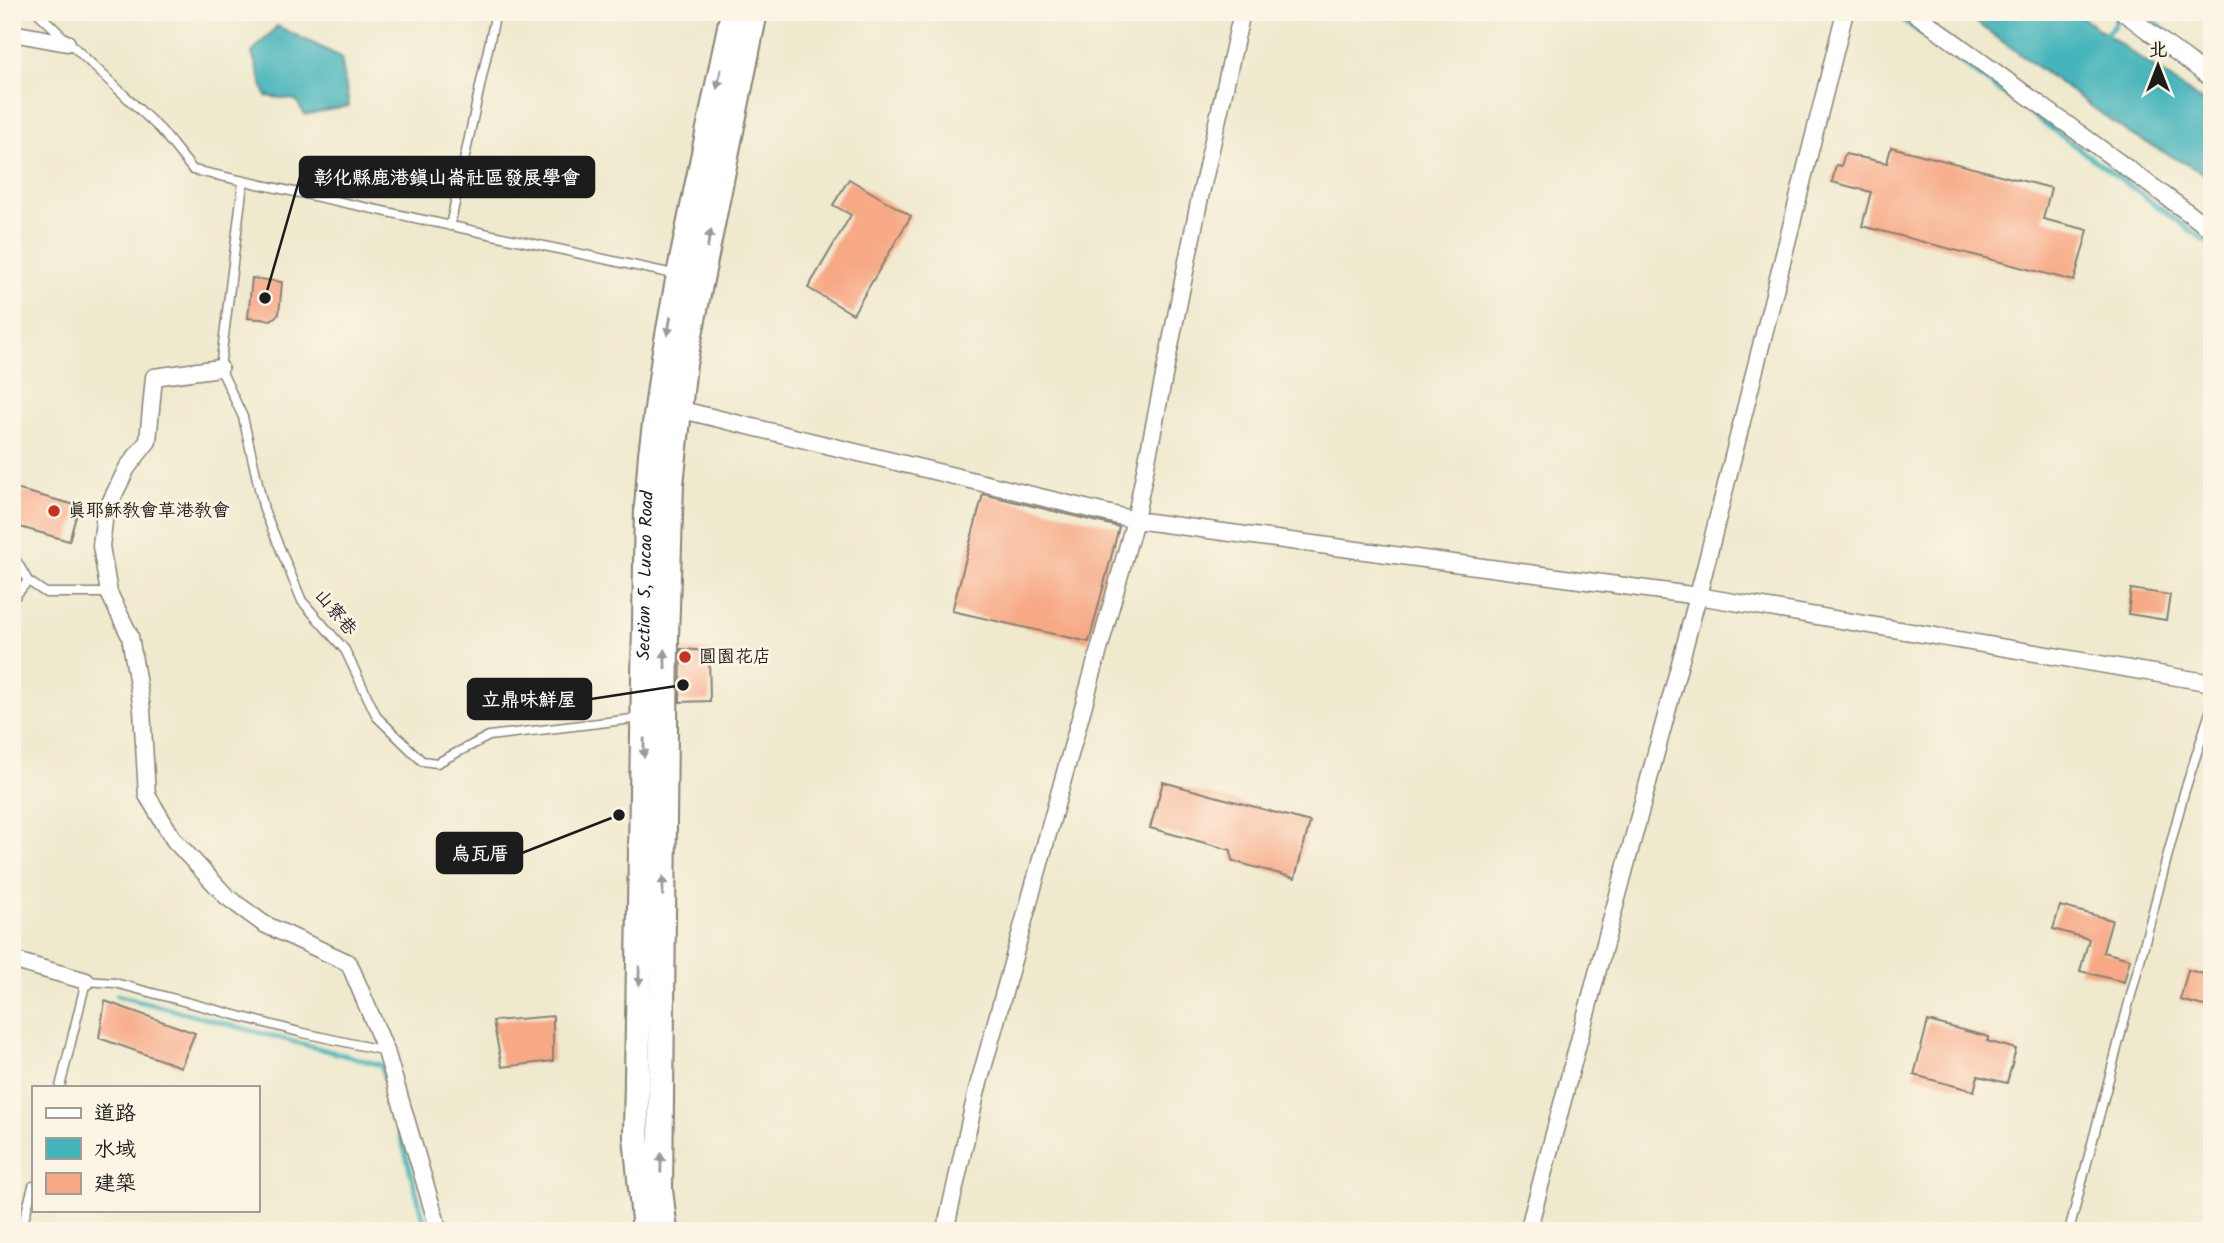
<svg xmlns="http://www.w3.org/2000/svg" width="2224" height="1243" viewBox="0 0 2224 1243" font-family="Kalam,'LXGW WenKai TC',sans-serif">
<rect width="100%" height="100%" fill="#fcf5e5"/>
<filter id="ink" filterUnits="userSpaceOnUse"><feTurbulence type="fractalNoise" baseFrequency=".0143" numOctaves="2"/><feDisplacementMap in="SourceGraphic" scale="14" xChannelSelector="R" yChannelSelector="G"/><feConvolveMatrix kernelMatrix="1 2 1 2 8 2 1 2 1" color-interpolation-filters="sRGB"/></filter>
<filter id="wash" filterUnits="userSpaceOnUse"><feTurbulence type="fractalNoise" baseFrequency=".00686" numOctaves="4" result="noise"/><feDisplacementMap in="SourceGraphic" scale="28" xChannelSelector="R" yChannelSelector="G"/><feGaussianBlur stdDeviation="1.57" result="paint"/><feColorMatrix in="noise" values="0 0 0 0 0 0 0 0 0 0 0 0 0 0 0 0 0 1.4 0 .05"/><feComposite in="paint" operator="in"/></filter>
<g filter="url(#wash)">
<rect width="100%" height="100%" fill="#efe9cd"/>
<!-- water -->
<g fill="#44b4bb" stroke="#30686c" stroke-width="2">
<path d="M1962,12H2074L2212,108V178L2128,133Z"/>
<path d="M277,26L341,57L349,106L305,115L296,100L266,96L252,53Z"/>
</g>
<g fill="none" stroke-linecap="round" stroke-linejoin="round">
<!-- stream -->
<g stroke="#44b4bb" stroke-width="5">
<path d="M1892,12L2212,246"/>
<path d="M2142,12L2212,66"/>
<path d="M2101,38L2114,26L2118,12"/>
<path d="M117,995L381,1065L427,1231"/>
</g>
</g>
<g id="blocks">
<!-- building -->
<g fill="#f7a885">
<path d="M1891,147L2051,188L2043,219L2088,230L2074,281L1862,226L1871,192L1832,182L1836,165L1841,166L1845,154L1887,163Z"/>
<path d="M849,179L911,216L853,314L808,288L851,215L833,205Z"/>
<path d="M252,278L282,282L279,314L271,320L248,318Z"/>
<path d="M12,488L79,506L69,541L13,525L17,509L12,508Z"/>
<path d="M983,494L1119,527L1089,642L952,611Z"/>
<path d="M2131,589L2170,595L2166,620L2128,614Z"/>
<path d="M681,649L709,651L710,701L680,702Z"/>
<path d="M1163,782L1310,822L1295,878L1232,861L1231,850L1150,828Z"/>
<path d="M2060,906L2112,920L2103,952L2130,959L2124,982L2080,971L2089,939L2053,929Z"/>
<path d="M2188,970L2212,976V1008L2180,1000Z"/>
<path d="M105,1001L195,1033L181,1067L99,1038Z"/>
<path d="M553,1016V1061L502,1067L493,1021Z"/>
<path d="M1928,1021L1989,1037L1987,1041L2016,1049L2007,1083L1978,1076L1974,1091L1914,1075Z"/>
</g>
</g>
</g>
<g filter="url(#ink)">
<use href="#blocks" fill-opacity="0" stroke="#868274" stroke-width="2"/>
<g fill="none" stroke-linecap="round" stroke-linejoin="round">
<!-- lane casing -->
<g stroke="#868274" stroke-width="11">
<g id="lane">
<path d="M37,12L161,130L193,170L678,275"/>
<path d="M243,183L220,368L243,417L264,510L302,601L345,650L377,717L422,761L437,763L489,736L641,718"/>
<path d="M450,226L496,12"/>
<path d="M12,553L28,581L46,593H109"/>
<path d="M12,600L28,581"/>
<path d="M60,1087L86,981L115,983L299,1032L386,1051"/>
<path d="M21,1231L33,1186"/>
<path d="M2069,1231L2184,793L2212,706"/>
</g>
</g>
<!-- street casing -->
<g stroke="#868274" stroke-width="19">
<g id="street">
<path d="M1913,12L2212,230"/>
<path d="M2123,12L2212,79"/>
<path d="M12,33L67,43"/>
<path d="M220,368L154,377L148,441L127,468L105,513L101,546L109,593L130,636L142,709L147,795L174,840L227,897L264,924L349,963L386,1051L439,1231"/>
<path d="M678,409L1135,520L1698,596L2212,683"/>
<path d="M12,960L86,981"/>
<path d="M945,1231L977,1090L1135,520L1199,202L1242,12"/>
<path d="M1528,1231L1698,596L1845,12"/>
</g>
</g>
<!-- primary casing -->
<g stroke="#868274" stroke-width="28">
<g id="primary">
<path id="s1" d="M645,1231L636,1136L647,508L651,454L664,357L679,275L733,12"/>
<path d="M665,1231L660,1190L666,637L671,484L684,364L755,12"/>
</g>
</g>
<!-- lane -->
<use href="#lane" stroke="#fff" stroke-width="8"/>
<!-- street -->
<use href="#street" stroke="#fff" stroke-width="16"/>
<!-- primary -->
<use href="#primary" stroke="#fff" stroke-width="24"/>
</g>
<!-- one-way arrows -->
<defs><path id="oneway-solid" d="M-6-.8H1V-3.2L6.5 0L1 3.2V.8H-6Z" transform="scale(1.75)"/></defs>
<g fill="#999">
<use href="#oneway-solid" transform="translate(719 79) rotate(102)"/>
<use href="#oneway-solid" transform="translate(709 239) rotate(-79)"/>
<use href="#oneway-solid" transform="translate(669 326) rotate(100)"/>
<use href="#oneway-solid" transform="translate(665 659) rotate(-90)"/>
<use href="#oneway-solid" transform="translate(644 748) rotate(91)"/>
<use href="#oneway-solid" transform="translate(663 886) rotate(-89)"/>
<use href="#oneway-solid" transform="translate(639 976) rotate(91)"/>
<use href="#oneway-solid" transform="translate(661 1163) rotate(-89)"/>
</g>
</g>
<!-- markers -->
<g fill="#c8321e" stroke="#fcf5e5" stroke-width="2.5">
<circle cx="54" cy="511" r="7"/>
<circle cx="685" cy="657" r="7"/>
</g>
<g text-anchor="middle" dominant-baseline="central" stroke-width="5" stroke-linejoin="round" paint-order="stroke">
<!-- poi labels -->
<g font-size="18" fill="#1c1c1c" stroke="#fcf5e5" text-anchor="start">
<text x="68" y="511">真耶穌教會草港教會</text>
<text x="699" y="657">圓園花店</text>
</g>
<!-- street labels -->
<g font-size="18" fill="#1c1c1c" stroke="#fcf5e5">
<text stroke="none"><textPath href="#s1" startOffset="656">Section 5, Lucao Road</textPath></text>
<text transform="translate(335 613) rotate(50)">山寮巷</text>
</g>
</g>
<!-- callouts -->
<path fill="none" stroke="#1c1c1c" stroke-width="2.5" d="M265 298L300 177M683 685L591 699M619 815L522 853"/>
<g fill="#1c1c1c" stroke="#fcf5e5" stroke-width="2.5">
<circle cx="265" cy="298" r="7"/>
<circle cx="683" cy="685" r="7"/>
<circle cx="619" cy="815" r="7"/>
</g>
<g fill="#1c1c1c" stroke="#1c1c1c" stroke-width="2.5">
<rect x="300" y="157" width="294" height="40" rx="7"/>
<rect x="468" y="679" width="123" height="40" rx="7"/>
<rect x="437" y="833" width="85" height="40" rx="7"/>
</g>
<g font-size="19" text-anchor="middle" font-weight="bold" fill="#fff">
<text x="447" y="184">彰化縣鹿港鎮山崙社區發展學會</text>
<text x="529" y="706">立鼎味鮮屋</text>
<text x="480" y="860">烏瓦厝</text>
</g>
<!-- margin -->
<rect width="2224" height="1243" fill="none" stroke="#fcf5e5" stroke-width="42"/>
<!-- legend -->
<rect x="32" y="1086" width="228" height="126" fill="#fcf5e5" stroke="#a29e95" stroke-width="2"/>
<rect x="46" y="1108" width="35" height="10" fill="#ffffff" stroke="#a29e95" stroke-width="2"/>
<text x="94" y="1120" font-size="21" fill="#1c1c1c">道路</text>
<rect x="46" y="1138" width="35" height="21" fill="#44b4bb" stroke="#a29e95" stroke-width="2"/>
<text x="94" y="1156" font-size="21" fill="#1c1c1c">水域</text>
<rect x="46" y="1173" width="35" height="21" fill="#f7a885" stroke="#a29e95" stroke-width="2"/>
<text x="94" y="1190" font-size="21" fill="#1c1c1c">建築</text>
<!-- north arrow -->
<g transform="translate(2158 66)" stroke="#fcf5e5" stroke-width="5" paint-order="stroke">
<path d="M0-5L12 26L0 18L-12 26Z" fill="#1c1c1c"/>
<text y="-10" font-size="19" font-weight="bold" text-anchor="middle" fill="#1c1c1c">北</text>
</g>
</svg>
